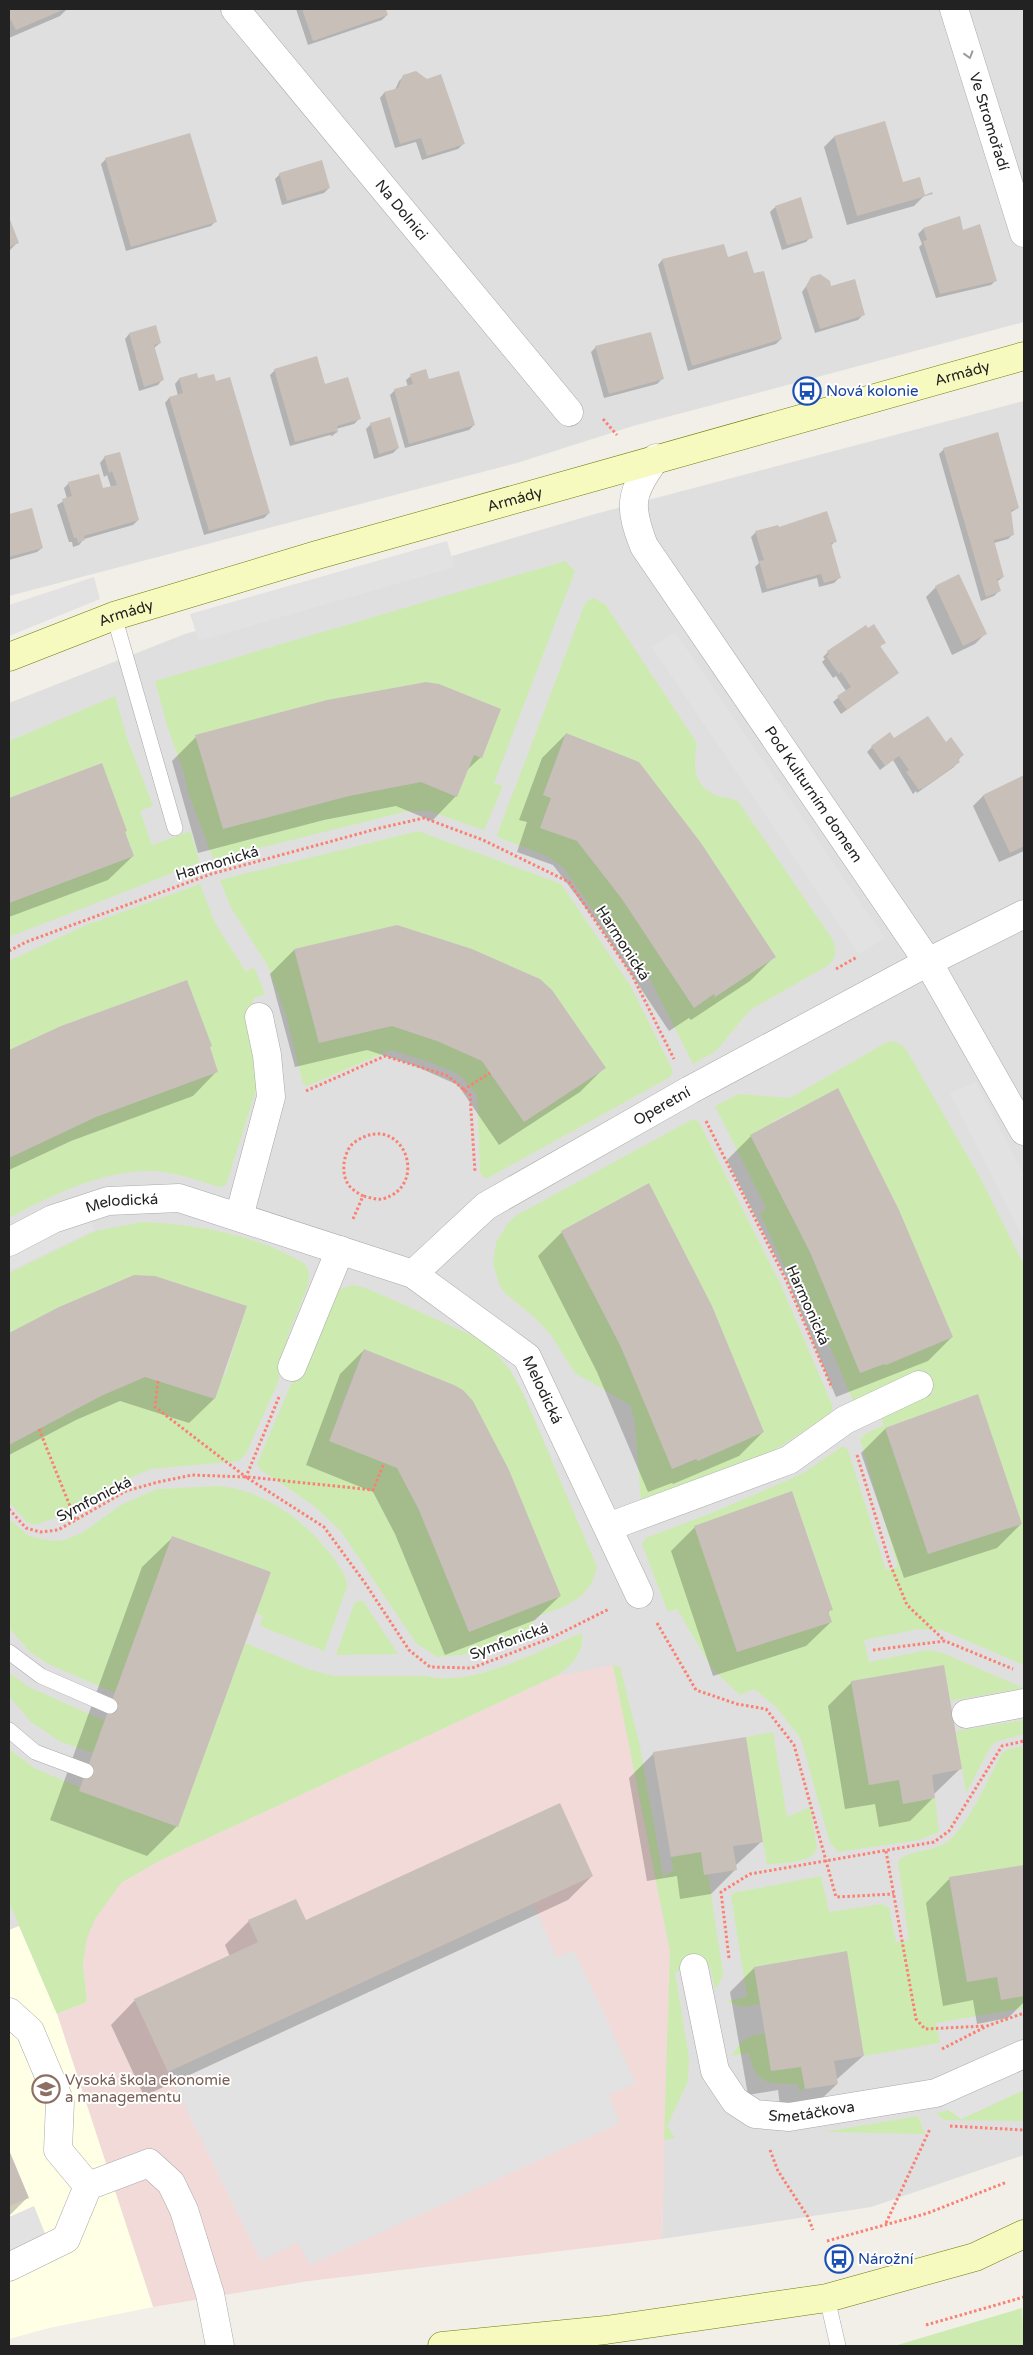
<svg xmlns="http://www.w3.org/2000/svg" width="1033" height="2355" viewBox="0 0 1033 2355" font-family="'Varela Round',sans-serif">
<rect width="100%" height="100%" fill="#f2efe9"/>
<!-- residential -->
<g fill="#e0dfdf">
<path d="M9,9H1024V322L633,426L517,463L9,596Z"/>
<path d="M1024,401V2155L871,2207L662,2239L664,2140L556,1676L161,1860L121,1883L57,2014L19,1927L9,1930V703L185,634L595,514Z"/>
</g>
<!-- commercial -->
<path fill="#f2dad9" d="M613,1665L670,1951L662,2239L309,2281L153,2307L57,2014L87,2002L83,1963L87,1938L95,1919L109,1897L121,1883L161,1860L556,1676Z"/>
<!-- education -->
<path fill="#ffffe5" d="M19,1926L57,2014L153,2307L49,2328L9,2339V1930Z"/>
<!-- grass -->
<g fill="#cdebb0" fill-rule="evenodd">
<path d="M565,561L575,571L494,783L503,786L484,830L428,811H408L216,859L213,858L189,795L183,770L168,729L155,681ZM426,682L439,684L501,709L482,758L474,755L457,797L421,782L349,796L223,829L196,735L327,700Z"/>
<path d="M593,598L605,604L697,743C694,764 691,784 715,795C722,798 731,798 738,801L833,940C837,951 837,958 827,966L750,1010L716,1051L693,1064L645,969L627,960L564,868L547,856L500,838L497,835L584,606L587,601ZM566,733L639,762L701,843L776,957L716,996L714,994L694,1008L622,899L577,841L540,828L551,798L543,795Z"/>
<path d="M115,696L128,741L153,806L140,811L152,845L190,831L199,859L198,863L9,937V903L134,856L125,832L127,831L102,763L9,798V741Z"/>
<path d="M418,831L561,884L630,985L673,1071L670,1077L488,1178H484L480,1172L477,1095L460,1075L430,1062L391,1050L307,1086L303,1084L287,1018L268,966L231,908L220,880ZM397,925L472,949L540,979L552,990L606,1068L524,1122L482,1061L437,1041L392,1026L319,1043L294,949Z"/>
<path d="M200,884L215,923L246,972L254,967L265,994L253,998L254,1052L258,1082L255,1093L226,1185L219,1187C198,1180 175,1172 153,1171C102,1170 52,1195 9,1218V1158L96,1117L218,1072L210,1047L212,1046L187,980L61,1026L9,1050V961L84,926Z"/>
<path d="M887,1042C897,1041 901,1043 907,1051L982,1181L1024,1265V1665L942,1630L918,1629L864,1640L869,1662L927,1650L943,1653L1024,1688L951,1701L944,1665L852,1681L869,1785L899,1780L903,1803L935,1798L939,1832L919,1840L838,1852L830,1843L801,1739L776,1707L754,1689L740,1695L713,1670L677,1609L668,1612L642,1544L646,1538L714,1512L802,1474L843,1446L848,1450L886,1570L898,1567L860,1439L867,1433L884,1425L879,1413L934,1393L926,1374L854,1403L816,1314L811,1316L806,1312L760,1214L766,1208L715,1106L739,1094L790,1098ZM838,1089L899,1210L953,1337L886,1365L884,1364L861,1373L810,1252L751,1135L774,1123L773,1121ZM978,1394L1022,1524L928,1554L885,1428ZM792,1491L833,1609L828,1611L832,1622L737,1652L695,1526Z"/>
<path d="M693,1119L699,1122L781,1285L833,1407L831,1413L768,1455L641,1503L635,1423L630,1405L575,1373L551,1335L535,1318L505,1293L500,1286L493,1264L496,1242L508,1223L517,1215ZM649,1183L712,1306L764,1432L698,1461L696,1459L673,1469L621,1347L561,1231Z"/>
<path d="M142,1222C196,1224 258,1235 305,1264L309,1272L308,1286L288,1335L278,1382L246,1454L239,1461L151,1469L110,1486L74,1511L35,1525L27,1522L9,1502V1445L101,1396L145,1377L215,1399L223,1375H225L247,1306L155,1276L134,1275L59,1307L9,1333V1273L95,1231Z"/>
<path d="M353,1285L366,1288L485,1341L511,1371L518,1381L597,1567C589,1602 564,1606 534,1618L530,1641L470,1654L437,1657L416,1643L340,1530L314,1506L260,1469L257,1464L291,1384L316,1347L336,1294L340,1289ZM364,1349L454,1385L463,1390L473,1401L509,1470L561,1596L469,1632L419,1510L397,1468L337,1416Z"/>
<path d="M219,1486C266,1490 311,1525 337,1563C342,1571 347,1577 347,1587L324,1651L260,1626L263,1616L256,1613L271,1572L172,1536L115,1693L48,1664L29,1651L9,1628V1519L29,1536L53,1541L64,1540L82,1533L121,1505L157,1489Z"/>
<path d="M358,1601H363L398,1654L336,1655L354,1604Z"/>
<path d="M582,1633C584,1653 572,1666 556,1676L161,1860L121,1883L95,1919L87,1938L83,1963L87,2002L57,2014L9,1902V1749L36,1769L80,1787L79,1790L178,1827L245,1643L308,1669L334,1676H426C472,1688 540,1650 582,1633Z"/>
<path d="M613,1665L620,1667L640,1746L663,1876L673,1871L671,1857L701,1852L704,1875L708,1874L723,1973L720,1982L715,1989L710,1966L675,1972L689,2058L688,2081L667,2126L675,2138L664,2140L670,1951Z"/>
<path d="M9,1673L29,1687L105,1721L93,1753L59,1741L30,1721L9,1696Z"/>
<path d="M1024,1720V1734L995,1742L990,1748L966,1793L956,1731Z"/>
<path d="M773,1732L787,1817L810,1807L817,1848C813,1864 781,1862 767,1865L746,1737Z"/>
<path d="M1024,1746V1865L949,1878L967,1982L997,1977L1001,2000L1024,1996V2008L936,2023L940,2043L864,2056L846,1951L754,1967L760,2004L743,2007L726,2001L747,1997L731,1896L733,1893L821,1876L829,1912L882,1904L889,1908L896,1942L909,1940L898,1862C905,1850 934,1852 947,1842C968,1826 989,1777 1002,1753L1009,1749Z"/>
<path d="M765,2033L771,2071L801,2067L805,2089L799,2091L798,2084C769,2083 755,2086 749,2053L732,2056C740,2040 748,2036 765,2033Z"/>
<path d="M1024,2090V2121L944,2120L936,2113L949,2110L961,2119Z"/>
<path d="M918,2116L925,2134L824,2132Z"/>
<path d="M1022,2308L1024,2346H894Z"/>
</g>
<!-- parking -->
<g fill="#e2e2e2">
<path d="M447,541L455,567L199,641L190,614Z"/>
<path d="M94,577L100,599L9,636V605Z"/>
<path d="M675,632L885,938L859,954L652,647Z"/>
<path d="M976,1082L1024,1175V1240L950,1093Z"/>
<path d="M90,1218L94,1230L9,1271V1256Z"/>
<path d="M521,1357L567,1454L553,1460L526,1399L507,1364Z"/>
<path d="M533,1904L557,1957L574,1950L636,2083L609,2095L620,2123L310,2265L298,2242L261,2261L168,2072Z"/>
<path d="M1024,2060V2090L961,2119L936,2101Z"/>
<path d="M34,2206L46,2236L9,2252V2217Z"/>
</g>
<!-- shadow -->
<g fill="#0003">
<path d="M9,9H67L60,16L9,38Z"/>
<path d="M296,9H385L387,15L382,20L308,45Z"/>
<path d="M404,76L463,144L458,149L422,160L416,142L395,148L380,98L384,93L395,90L399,81Z"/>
<path d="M834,137L924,196L914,206L847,225L824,147Z"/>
<path d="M106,159L216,221L211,226L126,251L101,164Z"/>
<path d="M280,174L329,188L324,193L282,205L275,179Z"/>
<path d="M775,207L811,237L806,242L782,250L770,212Z"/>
<path d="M9,220L18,242L9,251Z"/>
<path d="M923,229L962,231L996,280L991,285L936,298L919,247L922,244L918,234Z"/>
<path d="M727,258L753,275L781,339L776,344L688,371L658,265L662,260Z"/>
<path d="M812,278L863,315L858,320L815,333L802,292Z"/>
<path d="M129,334L160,343L154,348L162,380L158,385L139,391L125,339Z"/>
<path d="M596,347L662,379L657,384L604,398L591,352Z"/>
<path d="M275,370L324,385L359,419L354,424L336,429L337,432L332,436L330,435L290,446L270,375Z"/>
<path d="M411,376L428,381L474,425L469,430L405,448L390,395L395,390L408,387L406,380Z"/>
<path d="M179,379H198L269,513L264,518L204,535L165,403L169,398L178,396L175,384Z"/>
<path d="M371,424L398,448L393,453L374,459L366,429Z"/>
<path d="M944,449L1018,508L1010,513L1013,534L1008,539L994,543L1003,577L998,581L999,591L994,596L981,601L939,454Z"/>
<path d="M119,454L138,520L133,525L84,539L79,545L73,547L72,542H69L57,505L67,499L64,488L69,483L102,490L111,487L107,475L104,477L100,463L104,458Z"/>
<path d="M31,509L42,548L37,552L9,560V515Z"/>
<path d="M756,532L835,541L831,546L839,578L834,583L819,587L817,578L762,593L755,567L759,563L751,537Z"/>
<path d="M936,587L985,634L975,644L952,655L926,597Z"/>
<path d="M884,642L879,648L892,677L841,714L833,702L846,691L836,676L833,678L822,662L825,659L823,657L828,652Z"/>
<path d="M500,710L481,757L466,771L456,796L432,821L396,806L324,820L198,853L172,761L196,737Z"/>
<path d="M566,734L633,760L643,769L774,957L750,981L691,1020L689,1018L669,1031L598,924L553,865L517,852L527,822L519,820L542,758Z"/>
<path d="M894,739L945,743L962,755L954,767L917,793L916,791L913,794L893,760L880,770L867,752L872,747Z"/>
<path d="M102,765L133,856L108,880L9,917V799Z"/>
<path d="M1024,776V851L999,862L973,806L983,796Z"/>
<path d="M294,950L604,1068L580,1092L499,1145L458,1085L413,1065L367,1050L295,1067L270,974Z"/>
<path d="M62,1028L209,1048L217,1071L193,1096L71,1141L9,1170V1051Z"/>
<path d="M751,1136L952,1337L928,1361L836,1397L786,1277L727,1160Z"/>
<path d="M562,1232L763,1432L739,1456L673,1484L672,1483L648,1492L597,1372L538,1256Z"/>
<path d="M246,1307L214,1399L189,1423L120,1401L76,1420L9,1455V1335L59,1308Z"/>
<path d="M364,1350L560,1596L535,1620L445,1655L395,1534L373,1492L306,1465L340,1374Z"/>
<path d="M885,1429L1021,1524L997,1548L904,1578L861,1453Z"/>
<path d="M695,1527L831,1609L828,1613L831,1622L806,1646L713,1676L671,1551Z"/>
<path d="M172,1538L177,1826L147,1856L50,1820L142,1567Z"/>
<path d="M852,1682L960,1769L934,1794V1797L910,1821L879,1827L875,1804L845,1809L828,1706Z"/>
<path d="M654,1753L762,1841L735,1866L736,1869L711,1894L680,1899L677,1876L647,1881L629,1778Z"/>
<path d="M1024,1866V2002L1008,2018L977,2024L973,2000L943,2006L926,1903L950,1878Z"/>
<path d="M592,1876L568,1900L144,2096L111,2025L135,2000L230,1957L225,1945L249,1921L305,1922Z"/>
<path d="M754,1968L863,2056L836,2080L837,2084L812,2108L781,2113L778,2090L748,2095L730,1992Z"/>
<path d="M9,2153L28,2197L9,2216Z"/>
</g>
<!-- building -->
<g fill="#c7bfb8">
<path d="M9,9H65L16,30L11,20L9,21Z"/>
<path d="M302,9H386L388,15L313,41Z"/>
<path d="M416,71L427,79L441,74L465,144L427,156L421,138L400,144L384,92L398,88L403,75Z"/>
<path d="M885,121L903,182L920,177L925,195L932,192L933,194L857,216L834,136Z"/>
<path d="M190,133L217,222L131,247L105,158Z"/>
<path d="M322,160L330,188L287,201L279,173Z"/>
<path d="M801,197L813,238L787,245L775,206Z"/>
<path d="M960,216L963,230L980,224L997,281L940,294L923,241L927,240L923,228Z"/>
<path d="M9,217L19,243L9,247Z"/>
<path d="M724,244L728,257L747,251L754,273L764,271L782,339L692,366L662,259Z"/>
<path d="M820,274L830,281L831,286L855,279L865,315L820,329L806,286L811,277Z"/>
<path d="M156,325L161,343L154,345L164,380L144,387L129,333Z"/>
<path d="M651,332L664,379L609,394L595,346Z"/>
<path d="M317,356L325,384L348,377L361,419L337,426L338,432L336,433L335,431L295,442L274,369Z"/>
<path d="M426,369L429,379L459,371L475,425L409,444L394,389L413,384L410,374Z"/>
<path d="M197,373L198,378L214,374L216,381L230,377L270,513L209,531L169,397L183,393L179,378Z"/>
<path d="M390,417L399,448L379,454L370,423Z"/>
<path d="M998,432L1019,508L1011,510L1014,535L994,540L1004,577L997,579L1001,591L986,597L943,448Z"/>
<path d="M120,452L139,520L84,536L85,540L78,543L77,538H74L62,499L72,496L68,482L99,474L103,488L117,485L112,471L109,473L104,456Z"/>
<path d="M32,508L43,548L9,557V514Z"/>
<path d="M827,511L837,542L831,543L841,578L824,583L821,574L767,589L759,561L764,560L755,531L778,525L779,527Z"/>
<path d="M959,574L987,634L963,646L935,586Z"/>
<path d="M874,624L886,643L880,646L899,673L847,710L837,696L851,687L841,672L839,674L826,656L829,654L827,651L866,625L868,628Z"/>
<path d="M426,682L439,684L501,709L482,758L474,755L457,797L421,782L349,796L223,829L195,735L327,700Z"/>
<path d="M928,716L946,742L951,737L964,755L958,759L960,762L922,789L921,788L919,790L906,772L909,770L899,756L885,766L871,746L890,732L894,738Z"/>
<path d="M566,733L639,762L701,843L776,957L715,997L714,994L694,1008L622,899L577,841L540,828L551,798L543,795Z"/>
<path d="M102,763L127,831L125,832L134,856L9,903V798Z"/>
<path d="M1024,775V846L1010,853L983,795Z"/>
<path d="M397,925L472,949L540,979L552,990L606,1068L524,1122L482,1061L437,1041L392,1026L319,1043L294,949Z"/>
<path d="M187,980L212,1046L210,1047L218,1072L96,1117L9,1158V1050L61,1026Z"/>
<path d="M838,1088L899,1210L953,1337L886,1365L884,1364L860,1373L810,1252L750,1135Z"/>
<path d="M649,1183L712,1306L764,1432L698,1461L696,1459L672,1469L621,1347L561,1231Z"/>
<path d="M134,1275L155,1276L247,1306L215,1399L145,1377L101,1396L9,1445V1333L59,1307Z"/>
<path d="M364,1349L454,1385L463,1390L473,1401L509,1470L561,1596L469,1632L419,1510L397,1468L329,1441Z"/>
<path d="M978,1394L1022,1524L928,1554L885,1428Z"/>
<path d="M792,1491L833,1610L828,1611L832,1622L737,1652L694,1526Z"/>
<path d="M172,1536L271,1572L178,1827L79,1791Z"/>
<path d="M944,1665L962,1769L932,1775L935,1798L903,1804L899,1780L869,1785L851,1681Z"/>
<path d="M746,1737L763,1842L733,1846L737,1870L704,1875L701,1852L671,1857L653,1752Z"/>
<path d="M560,1803L593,1876L168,2072L134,1999L258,1942L248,1920L296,1899L306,1920Z"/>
<path d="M1024,1865V1996L1001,2000L997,1977L967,1982L949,1877Z"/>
<path d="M847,1951L864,2056L834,2061L838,2084L805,2089L801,2067L771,2071L754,1967Z"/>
<path d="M9,2150L29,2198L9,2206Z"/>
</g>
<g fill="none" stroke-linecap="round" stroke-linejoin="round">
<!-- lane casing -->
<g stroke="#a9a9a9" stroke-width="16">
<g id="lane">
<path d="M114,616L175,828"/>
<path d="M9,1652L41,1676L110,1706"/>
<path d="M9,1730L35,1752L86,1771"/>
<path d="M827,2298L838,2346"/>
</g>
</g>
<!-- street casing -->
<g stroke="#a9a9a9" stroke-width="29">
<g id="street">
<path id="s1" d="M235,9L569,412"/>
<path id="s2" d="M954,9L1024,233"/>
<path id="s3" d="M656,458C630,493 628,505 644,546L928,962L1024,1131"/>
<path d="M239,1217L271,1097L267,1055L259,1017"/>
<path id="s4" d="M9,1242L53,1219L108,1201L179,1198L413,1274L527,1357L639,1594"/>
<path id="s5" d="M413,1274L486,1206L690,1090L928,962L1024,914"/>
<path d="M292,1367L340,1250"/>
<path d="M608,1527L789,1460L845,1420L919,1385"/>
<path d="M966,1714L1024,1703"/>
<path id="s6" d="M694,1968L715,2071L735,2101L755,2114L789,2117L936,2093L1024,2054"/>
<path d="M9,2012L30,2031L60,2102L58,2150L88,2186"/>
<path d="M9,2267L66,2239L88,2186L149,2163L171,2183L184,2210L210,2294L220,2346"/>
</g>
</g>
<!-- secondary casing -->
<g stroke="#707d05" stroke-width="29">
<g id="secondary">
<path id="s7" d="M9,657L114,616L317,555L1024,356"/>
<path d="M442,2346L606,2330L827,2298L975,2257L1024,2234"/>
</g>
</g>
<!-- path -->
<g stroke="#fa8072" stroke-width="3" stroke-dasharray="2.5 2.5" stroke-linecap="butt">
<path d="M603,419L617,435"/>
<path d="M9,951L26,942L211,874L380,828L424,818L483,840L569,882L632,975L674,1059"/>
<path d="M836,969L857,957"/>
<path d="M463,1090L490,1073"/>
<path d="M306,1091L385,1056L448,1076L470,1095L475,1172"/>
<path d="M706,1121L787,1282L832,1388"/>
<path d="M353,1219L363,1196C358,1193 351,1189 348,1184C340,1172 344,1149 355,1142C402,1109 432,1186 382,1199C377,1200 368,1197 363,1196"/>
<path d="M158,1381L155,1407L246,1477L279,1397"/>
<path d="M39,1429L76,1521"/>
<path d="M857,1455L890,1564L907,1605L945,1641"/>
<path d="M248,1477L373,1490L384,1463"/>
<path d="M9,1509L26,1528L40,1532L58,1530L126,1491L158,1482L192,1475L246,1477L324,1527L365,1583L409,1650L430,1667L472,1668L551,1638L609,1609"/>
<path d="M657,1623L696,1690L737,1704L766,1709L794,1745L836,1897L894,1894"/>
<path d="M873,1650L945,1641L1013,1669"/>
<path d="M886,1851L916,2019L925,2029L984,2026"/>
<path d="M729,1958L721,1892L750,1874L934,1842L949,1831L1002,1746L1024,1741"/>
<path d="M942,2049L987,2026L1024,2013"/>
<path d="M950,2126L1024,2130"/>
<path d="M770,2150L778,2171L808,2217L813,2230"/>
<path d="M886,2223L930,2129"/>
<path d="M827,2241L928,2213L1007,2182"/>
<path d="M926,2325L1024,2297"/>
</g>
<!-- lane -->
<use href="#lane" stroke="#fff" stroke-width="15"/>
<!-- street -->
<use href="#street" stroke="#fff" stroke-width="28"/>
<!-- secondary -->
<use href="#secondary" stroke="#f7fabf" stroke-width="28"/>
</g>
<!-- one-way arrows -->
<defs><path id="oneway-chevron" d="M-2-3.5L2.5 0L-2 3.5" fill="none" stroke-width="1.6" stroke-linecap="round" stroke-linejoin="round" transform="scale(1.25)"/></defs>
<use stroke="#9c9c9c" href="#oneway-chevron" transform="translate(969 55) rotate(73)"/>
<!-- icons -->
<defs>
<g id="bus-ring" transform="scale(1.4375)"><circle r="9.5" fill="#fff" stroke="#1a4fb4" stroke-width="1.5"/><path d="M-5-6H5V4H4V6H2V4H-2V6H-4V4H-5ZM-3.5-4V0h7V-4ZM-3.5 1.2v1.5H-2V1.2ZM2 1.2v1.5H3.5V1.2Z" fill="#1a4fb4"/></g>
<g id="university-ring" transform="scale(1.4375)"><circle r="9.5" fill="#fff" stroke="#8d6e63" stroke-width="1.5"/><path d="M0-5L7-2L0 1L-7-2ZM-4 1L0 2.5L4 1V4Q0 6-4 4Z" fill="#8d6e63"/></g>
</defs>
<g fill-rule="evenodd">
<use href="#bus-ring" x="807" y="391"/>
<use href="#university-ring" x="46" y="2089"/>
<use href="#bus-ring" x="839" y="2259"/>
</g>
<g text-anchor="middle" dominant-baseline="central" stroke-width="4" stroke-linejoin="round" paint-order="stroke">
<!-- street labels -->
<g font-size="15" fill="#222" stroke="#fff">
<text stroke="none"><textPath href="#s2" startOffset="118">Ve Stromořadí</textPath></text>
<text stroke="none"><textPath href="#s1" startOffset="261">Na Dolnici</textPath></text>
<text stroke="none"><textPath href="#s7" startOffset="995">Armády</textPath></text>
<text stroke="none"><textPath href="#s7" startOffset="530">Armády</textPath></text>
<text stroke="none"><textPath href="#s7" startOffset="125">Armády</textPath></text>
<text stroke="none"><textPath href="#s3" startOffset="396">Pod Kulturním domem</textPath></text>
<text transform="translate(217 863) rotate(-17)">Harmonická</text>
<text transform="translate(623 943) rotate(57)">Harmonická</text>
<text stroke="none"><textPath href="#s5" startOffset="302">Operetní</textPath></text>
<text stroke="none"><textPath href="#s4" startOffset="121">Melodická</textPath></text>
<text transform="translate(808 1305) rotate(66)">Harmonická</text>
<text stroke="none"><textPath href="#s4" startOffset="602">Melodická</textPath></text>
<text transform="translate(94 1499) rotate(-27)">Symfonická</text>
<text transform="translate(509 1641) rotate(-20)">Symfonická</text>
<text stroke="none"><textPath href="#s6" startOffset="222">Smetáčkova</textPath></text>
</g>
<!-- transit labels -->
<g font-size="15" fill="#164399" stroke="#fff" text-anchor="start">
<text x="826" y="391">Nová kolonie</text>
<text x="858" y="2259">Nárožní</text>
</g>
<!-- education labels -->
<g font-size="15" fill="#785e54" stroke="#fff" text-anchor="start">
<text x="65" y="2080">Vysoká škola ekonomie<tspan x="65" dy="17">a managementu</tspan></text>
</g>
</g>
<!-- border -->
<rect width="1033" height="2355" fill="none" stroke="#222222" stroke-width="20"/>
</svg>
